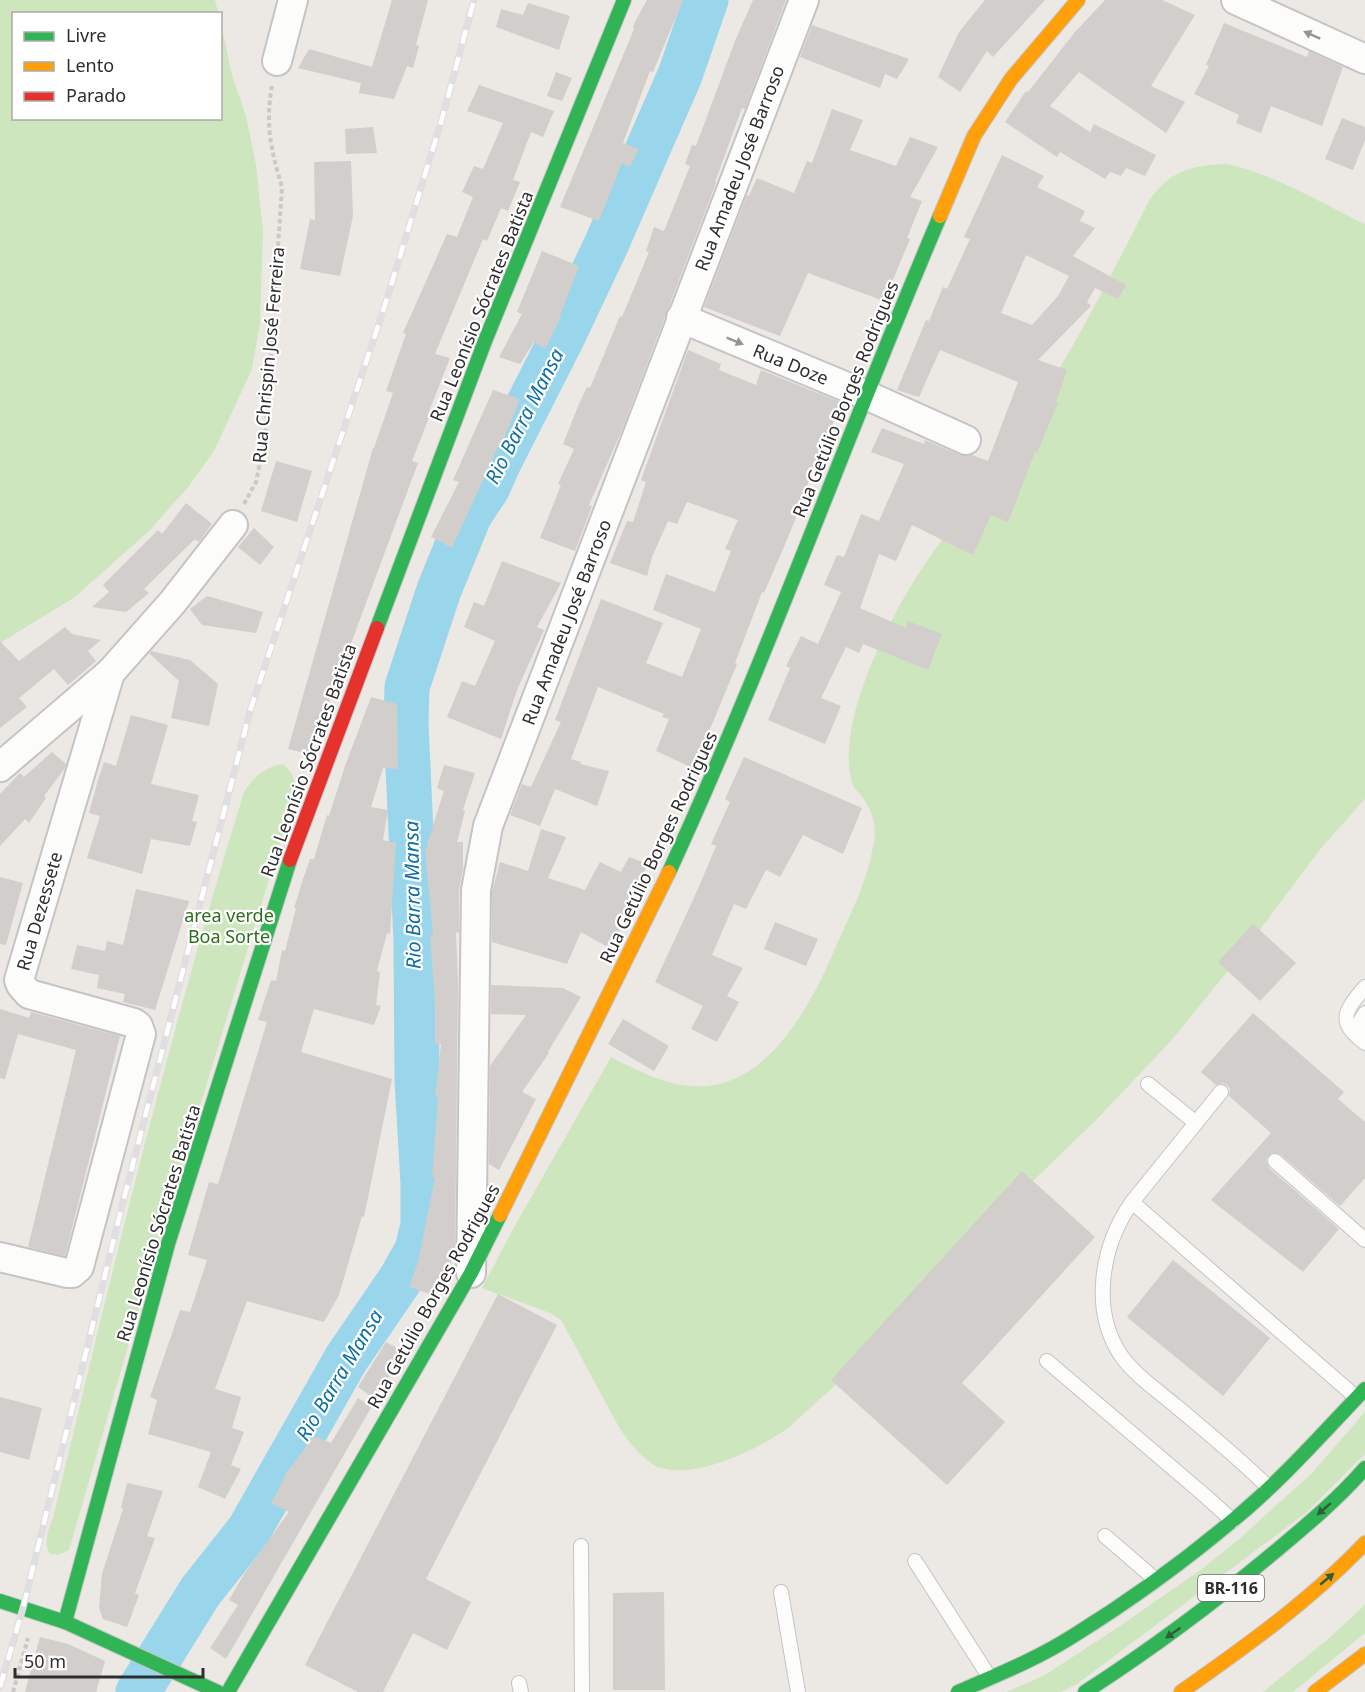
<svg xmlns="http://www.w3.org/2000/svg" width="1365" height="1692" viewBox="0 0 1365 1692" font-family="'Noto Sans',sans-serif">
<rect width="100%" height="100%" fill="#ece8e4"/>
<!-- green -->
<g fill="#cee6be">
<path d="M0,0H215L218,13L14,14V118H220L221,23L232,75L246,116L256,165L263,231L260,323L252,369L214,451L189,486L150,530L75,597L0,643Z"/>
<path d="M1227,164C1274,174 1321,203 1365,224V799L1322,847L1244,951L1170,1042L1099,1117L971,1241L910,1317L788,1428C759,1449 686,1485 652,1464C639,1455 629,1442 620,1429L561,1320L550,1313L482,1288L513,1229L611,1057C636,1070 663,1084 691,1086C768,1092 812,1003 837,944C851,913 867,881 873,847C877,829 874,813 863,798C858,792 852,787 851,779C841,731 868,668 889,626C902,599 919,572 936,548C959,517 985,488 1006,456C1059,374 1105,289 1149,201C1169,171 1192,165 1227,164Z"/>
<path d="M283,764C296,775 296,784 293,800L149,1274L69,1550L58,1555L50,1554C43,1541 48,1531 53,1518C111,1274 170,1031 244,792C254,776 265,767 283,764Z"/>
<path d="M1365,1412V1454L1307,1512L1077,1684L1061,1692H1006L1045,1675L1114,1630L1202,1569L1239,1539L1312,1473Z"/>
<path d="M1365,1605V1633L1293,1692H1263L1327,1640Z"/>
</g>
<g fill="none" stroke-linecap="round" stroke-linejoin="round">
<!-- river -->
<path stroke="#99d6ec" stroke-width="45" d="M138,1692L200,1592L249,1530L346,1359L400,1280L417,1250L423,1225V1184L417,1080L416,941L406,724L407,687L439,590L470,514L488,487L498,464L563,336L606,245L680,75L706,0"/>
</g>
<!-- building -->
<g fill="#d1cecb" fill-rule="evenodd">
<path d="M392,0H428L416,45L419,46L413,68L407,66L394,99L359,93L361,83L298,68L309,49L372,67Z"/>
<path d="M647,0H683L653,72L650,71L623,143L639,149L630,167L622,163L599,221L560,207L634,29L633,28L634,24Z"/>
<path d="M753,0H786L745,109L742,108L715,182L716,183L622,430L589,505L592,506L575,551L540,538L561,485L558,484L574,449L563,444L579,404L587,387L590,388L620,316L622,317L649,252L646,251L654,227L664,231L690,166L685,164L692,145L696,146L735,41Z"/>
<path d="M985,0H1045L993,57L987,51L960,92L938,77L959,32Z"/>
<path d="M1105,0H1162L1195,15L1151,86L1185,102L1166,133L1079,72L1050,106L1090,132L1094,124L1156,155L1145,176L1126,168L1121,176L1110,172L1105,179L1060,152L1057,157L1005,122L1026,91L1028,92L1075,32Z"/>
<path d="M528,3L570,16L559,50L496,27L501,9L523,15Z"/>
<path d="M1224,23L1307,57L1309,51L1343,67L1322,126L1271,106L1261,133L1236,123L1239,115L1194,94L1209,66L1206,65Z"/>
<path d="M812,25L909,59L897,79L885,74L880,88L800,57Z"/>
<path d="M556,72L572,78L562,101L547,96Z"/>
<path d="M479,85L554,111L543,137L531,132L513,180L520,182L508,211L501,208L487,241L483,239L435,354L450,358L428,414L430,415L412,461L418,463L310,754L288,749L373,448H374L393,393L386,391L406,334L403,333L447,234L457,237L473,197L462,192L474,166L483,169L503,123L467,111Z"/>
<path d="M832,109L863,120L850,150L896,166L910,137L938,147L910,197L922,201L907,238L910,239L884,301L808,273L780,336L704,307L747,195L749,196L757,178L794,193L807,161L812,163Z"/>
<path d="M1342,118L1365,127V140L1353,170L1325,159Z"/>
<path d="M373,127L377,153L346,154L345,129Z"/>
<path d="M1002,155L1044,176L1037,187L1085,211L1080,221L1095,228L1073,256L1126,285L1118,299L1095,288L1087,302L1091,306L1038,360L1067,370L1056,402L1058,403L1037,453L1035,452L1008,522L991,515L973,555L912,525L896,561L879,554L860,608L906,628L908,621L942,634L928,670L863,644L859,653L846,647L821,698L841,706L825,744L768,720L790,668L786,666L801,636L818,644L841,592L824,585L837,555L844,557L861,514L879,521L904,464L871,452L882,428L924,444L925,440L960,455H972L988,461L1018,382L940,350L919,397L897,390L926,320L929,321L943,287L947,289L970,239L964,237ZM1026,255L1069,276L1058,296L1032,325L1001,313Z"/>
<path d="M351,161L353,216L340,276L300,269L310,219L315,220L314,162Z"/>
<path d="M542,251L579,266L560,316L561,317L545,349L534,342L520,364L499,357L522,314L517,312Z"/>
<path d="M688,350L721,364L719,370L756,385L761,370L840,402L829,436L815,469L813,468L804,497L789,535L764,593L762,592L735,663L737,664L703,746L704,747L695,769L656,751L669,719L662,717L664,714L598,687L571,759L581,762L580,764L609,771L597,806L555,789L540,826L510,815L522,784L531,787L561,722L555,720L601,599L663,623L646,663L682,677L701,629L653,610L666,574L715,592L731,551L725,549L738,520L687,502L677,524L668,521L652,557L647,576L610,563L627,521L633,522L646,482L641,480Z"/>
<path d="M493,390L520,399L502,444L500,443L452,548L431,537L459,482L453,480Z"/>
<path d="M276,461L312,471L297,522L261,511Z"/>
<path d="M186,503L212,524L199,542L195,539L144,589L149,593L126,612L92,607L109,592L103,585L158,530L162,534Z"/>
<path d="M254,528L274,547L260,565L238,547Z"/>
<path d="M502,561L561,583L537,627L544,630L517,690L501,739L447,717L462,681L475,686L495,641L464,627L474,602L484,606Z"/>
<path d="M207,596L263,612L256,633L202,625L190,609Z"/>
<path d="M65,627L72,634L101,640L88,651L96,661L68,685L54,669L19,698L27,707L0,728V641L19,661Z"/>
<path d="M151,651L190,660L218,684L209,726L171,718L179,681L149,653Z"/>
<path d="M371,697L397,704L398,769L383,768L371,807L388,810L383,840L396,843L390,934L387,933L377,971L380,972L376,1005L381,1006L374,1025L314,1009L301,1052L392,1079L364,1217L362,1216L339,1295L324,1322L247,1301L215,1389L241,1397L232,1428L244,1432L231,1465L241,1469L225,1499L198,1487L211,1452L148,1434L157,1400L150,1397L180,1310L190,1312L207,1260L188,1255L209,1182L218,1184L267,1022L258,1020L271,980L276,981L282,950L285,951L296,908H294L303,879L310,859H314L327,815L329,816L345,766Z"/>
<path d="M131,715L168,725L151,784L199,795L192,821L197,822L190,846L151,839L142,874L87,858L100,816L89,813L98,780L104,762L116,766Z"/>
<path d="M52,752L66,764L65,768L44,796L46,798L29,823L25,819L0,846V794L20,773L24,777Z"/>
<path d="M744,757L862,808L843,854L803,835L780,877L766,870L746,909L734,904L712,955L743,968L727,996L739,1002L717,1042L691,1029L703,1006L655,982L698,889L716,846L711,844L730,802L725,799Z"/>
<path d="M444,765L475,773L463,810L465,811L457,842H463V868L459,890V933L456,932L458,984L455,1252L443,1284L436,1296L409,1287L418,1262L435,1177H432L438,1097H435L441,1044H435V1004L430,935H433L425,849H427V844L444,791L437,788Z"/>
<path d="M541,829L566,837L548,878L585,890L600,862L621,872L629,857L648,864L617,928L620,930L611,949L581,932L567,964L492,942V892L500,862L528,871Z"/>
<path d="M0,877L23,883L6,945L0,944Z"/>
<path d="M136,889L189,901L155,1010L123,1002L125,994L97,988L99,975L71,969L77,945L105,951L107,941L123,945Z"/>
<path d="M775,922L818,939L806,966L764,949Z"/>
<path d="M1253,924L1296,963L1260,1001L1218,962Z"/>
<path d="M491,985L563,988L581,997L548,1052L549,1053L522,1092L536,1099L499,1170L489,1164L490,1066L526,1015L491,1014Z"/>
<path d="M0,1009L29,1018L31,1012L120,1036L65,1256L28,1247L76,1050L18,1034L5,1079L0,1078Z"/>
<path d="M1253,1013L1344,1092L1338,1099L1365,1122V1178L1340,1206L1280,1154L1272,1153L1266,1159L1269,1168L1339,1229L1303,1272L1211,1200L1271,1133L1229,1096L1230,1089L1227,1085L1222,1083L1216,1085L1201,1072Z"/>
<path d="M623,1019L669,1046L654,1071L608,1044Z"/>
<path d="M1022,1171L1095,1237L962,1383L1005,1422L947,1485L831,1380Z"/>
<path d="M1173,1260L1270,1338L1223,1396L1127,1317Z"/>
<path d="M498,1294L557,1325L426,1579L471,1602L447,1650L413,1633L383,1692H358L305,1665Z"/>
<path d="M386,1342L404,1352L376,1400L358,1387Z"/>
<path d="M0,1397L42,1408L29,1460L0,1452Z"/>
<path d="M358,1398L372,1406L226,1659L210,1648L238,1605L229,1600L244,1574L289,1512L271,1503L285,1477L284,1476L314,1436L331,1443Z"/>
<path d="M127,1483L163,1491L147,1536L155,1538L135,1593L139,1595L127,1627L103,1619L99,1608L102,1574L123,1509L121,1508Z"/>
<path d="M664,1592L665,1690H613V1593Z"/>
<path d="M40,1637L68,1644L105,1661L96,1692H25Z"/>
</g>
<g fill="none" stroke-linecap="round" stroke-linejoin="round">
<!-- lane casing -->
<g stroke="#c5c4c5" stroke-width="16">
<g id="lane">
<path d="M1365,987C1345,1011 1336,1021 1365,1043"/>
<path d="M1365,1013L1359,1023L1365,1032"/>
<path d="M1148,1084L1196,1123"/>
<path d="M1221,1092L1132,1202C1101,1246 1090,1311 1122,1357C1136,1376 1158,1391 1176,1406C1208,1433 1240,1459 1269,1488"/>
<path d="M1275,1161L1365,1240"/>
<path d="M1132,1202L1357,1398"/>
<path d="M1047,1361L1203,1494L1233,1521"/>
<path d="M1105,1536L1156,1580"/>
<path d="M581,1546L582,1692"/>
<path d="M915,1561L990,1678"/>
<path d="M781,1592L798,1692"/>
<path d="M519,1683L521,1692"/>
</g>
</g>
<!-- street casing -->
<g stroke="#c5c4c5" stroke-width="32">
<g id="street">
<path d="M1236,0L1365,59"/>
<path d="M277,61L293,0"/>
<path d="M681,318L866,395L966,440"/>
<path d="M0,767L110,673L172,603L233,525"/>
<path d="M0,1257L67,1273H72L79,1267L141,1034L138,1026L134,1023L29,994L21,985L19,980L110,673"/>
<path d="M471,1273L476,890L488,826L804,0"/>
</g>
</g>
<!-- fast casing -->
<g stroke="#c5c4c5" stroke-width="16">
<g id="fast">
<path d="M377,628L485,341L624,0"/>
<path d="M669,872C768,657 847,434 940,216"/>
<path d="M0,1601L65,1622L218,1692"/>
<path d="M65,1622L168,1244L290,860"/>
<path d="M228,1692L471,1273L500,1215"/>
<path d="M958,1692C997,1675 1037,1659 1073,1636C1128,1602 1182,1563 1232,1521C1280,1482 1322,1434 1365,1389"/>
<path d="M1085,1692C1152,1649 1216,1601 1277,1550C1308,1524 1339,1498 1365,1468"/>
</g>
</g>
<!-- slow casing -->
<g stroke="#c5c4c5" stroke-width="16">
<g id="slow">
<path d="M940,216L974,136L1011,79L1078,0"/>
<path d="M500,1215L669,872"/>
<path d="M1181,1692C1245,1647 1311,1600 1365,1543"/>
<path d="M1315,1692L1365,1654"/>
</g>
</g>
<!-- jam casing -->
<g stroke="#c5c4c5" stroke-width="16">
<path id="jam" d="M290,860L377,628"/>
</g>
<!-- path -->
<g stroke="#c9c9c8" stroke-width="4" stroke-dasharray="4.5 3" stroke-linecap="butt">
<path d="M244,504L256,482L265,438L282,187C271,150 265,125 272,86"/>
<path d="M13,1692L28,1638"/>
</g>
<!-- lane -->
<use href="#lane" stroke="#fcfcfb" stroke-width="14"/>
<!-- street -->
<use href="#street" stroke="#fcfcfb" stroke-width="28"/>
<!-- fast -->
<use href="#fast" stroke="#30b455" stroke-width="14"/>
<!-- slow -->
<use href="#slow" stroke="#ff9f0a" stroke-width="14"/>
<!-- jam -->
<use href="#jam" stroke="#e5322d" stroke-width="14"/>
<!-- rail casing -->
<g stroke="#dfdfe1" stroke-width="7">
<path id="rail" d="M0,1687L23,1608L121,1210L250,711L385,305L442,119L474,0"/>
</g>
<!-- rail -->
<use href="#rail" stroke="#fff" stroke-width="4.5" stroke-dasharray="14" stroke-linecap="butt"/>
</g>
<!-- one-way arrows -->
<defs><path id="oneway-solid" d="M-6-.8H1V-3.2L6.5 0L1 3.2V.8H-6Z" transform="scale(1.5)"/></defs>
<g fill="#959594">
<use href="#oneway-solid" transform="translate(1312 35) rotate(-156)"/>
<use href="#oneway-solid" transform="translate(735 341) rotate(22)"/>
</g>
<g fill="#2f5d3c">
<use href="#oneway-solid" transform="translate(1324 1509) rotate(139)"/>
<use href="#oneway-solid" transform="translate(1327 1579) rotate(-40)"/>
<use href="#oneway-solid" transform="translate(1173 1633) rotate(145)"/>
</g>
<g text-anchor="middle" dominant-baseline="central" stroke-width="4.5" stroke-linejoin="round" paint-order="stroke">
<!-- shield labels -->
<rect fill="#fff" stroke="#6d6d6d" stroke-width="1.5" x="1198" y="1575" width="66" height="26" rx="4.5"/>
<g font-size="16" font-weight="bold" fill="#2e2e2e">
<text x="1231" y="1588">BR-116</text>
</g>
<!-- street labels -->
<g font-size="18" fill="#2e2e2e" stroke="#fff">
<text transform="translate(739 168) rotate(-69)">Rua Amadeu José Barroso</text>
<text transform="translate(481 306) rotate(-68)">Rua Leonísio Sócrates Batista</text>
<text transform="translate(268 355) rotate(-85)">Rua Chrispin José Ferreira</text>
<text transform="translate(791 364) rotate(22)">Rua Doze</text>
<text transform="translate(845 399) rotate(-68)">Rua Getúlio Borges Rodrigues</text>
<text transform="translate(566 622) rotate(-69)">Rua Amadeu José Barroso</text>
<text transform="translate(308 760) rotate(-70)">Rua Leonísio Sócrates Batista</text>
<text transform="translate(658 847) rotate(-65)">Rua Getúlio Borges Rodrigues</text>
<text transform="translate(39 911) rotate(-74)">Rua Dezessete</text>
<text transform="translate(158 1223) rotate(-73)">Rua Leonísio Sócrates Batista</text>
<text transform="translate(433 1296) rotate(-61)">Rua Getúlio Borges Rodrigues</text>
</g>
<!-- park labels -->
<g font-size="18" fill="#2c6e1b" stroke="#fff">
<text x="229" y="915">area verde<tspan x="229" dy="21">Boa Sorte</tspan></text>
</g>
<!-- water labels -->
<g font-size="20" font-style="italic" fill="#0d6fa3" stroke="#fff">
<text transform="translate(524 416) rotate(-63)">Rio Barra Mansa</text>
<text transform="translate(412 895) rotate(-91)">Rio Barra Mansa</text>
<text transform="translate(339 1375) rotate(-59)">Rio Barra Mansa</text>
</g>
</g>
<!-- legend -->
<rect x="12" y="12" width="210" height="108" fill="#ffffff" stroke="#ababab" stroke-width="1.5"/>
<rect x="24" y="32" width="30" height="9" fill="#30b455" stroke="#ababab" stroke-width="1.5"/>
<text x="66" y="42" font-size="18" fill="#2e2e2e">Livre</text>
<rect x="24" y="62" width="30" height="9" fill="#ff9f0a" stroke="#ababab" stroke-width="1.5"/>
<text x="66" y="72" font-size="18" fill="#2e2e2e">Lento</text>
<rect x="24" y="92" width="30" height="9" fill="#e5322d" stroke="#ababab" stroke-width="1.5"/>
<text x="66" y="102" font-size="18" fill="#2e2e2e">Parado</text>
<!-- scale -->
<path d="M15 1668v9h188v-9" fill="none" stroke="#2e2e2e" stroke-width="3"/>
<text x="24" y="1668" font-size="18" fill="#2e2e2e" stroke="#ffffff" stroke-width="4.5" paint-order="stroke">50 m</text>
</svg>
